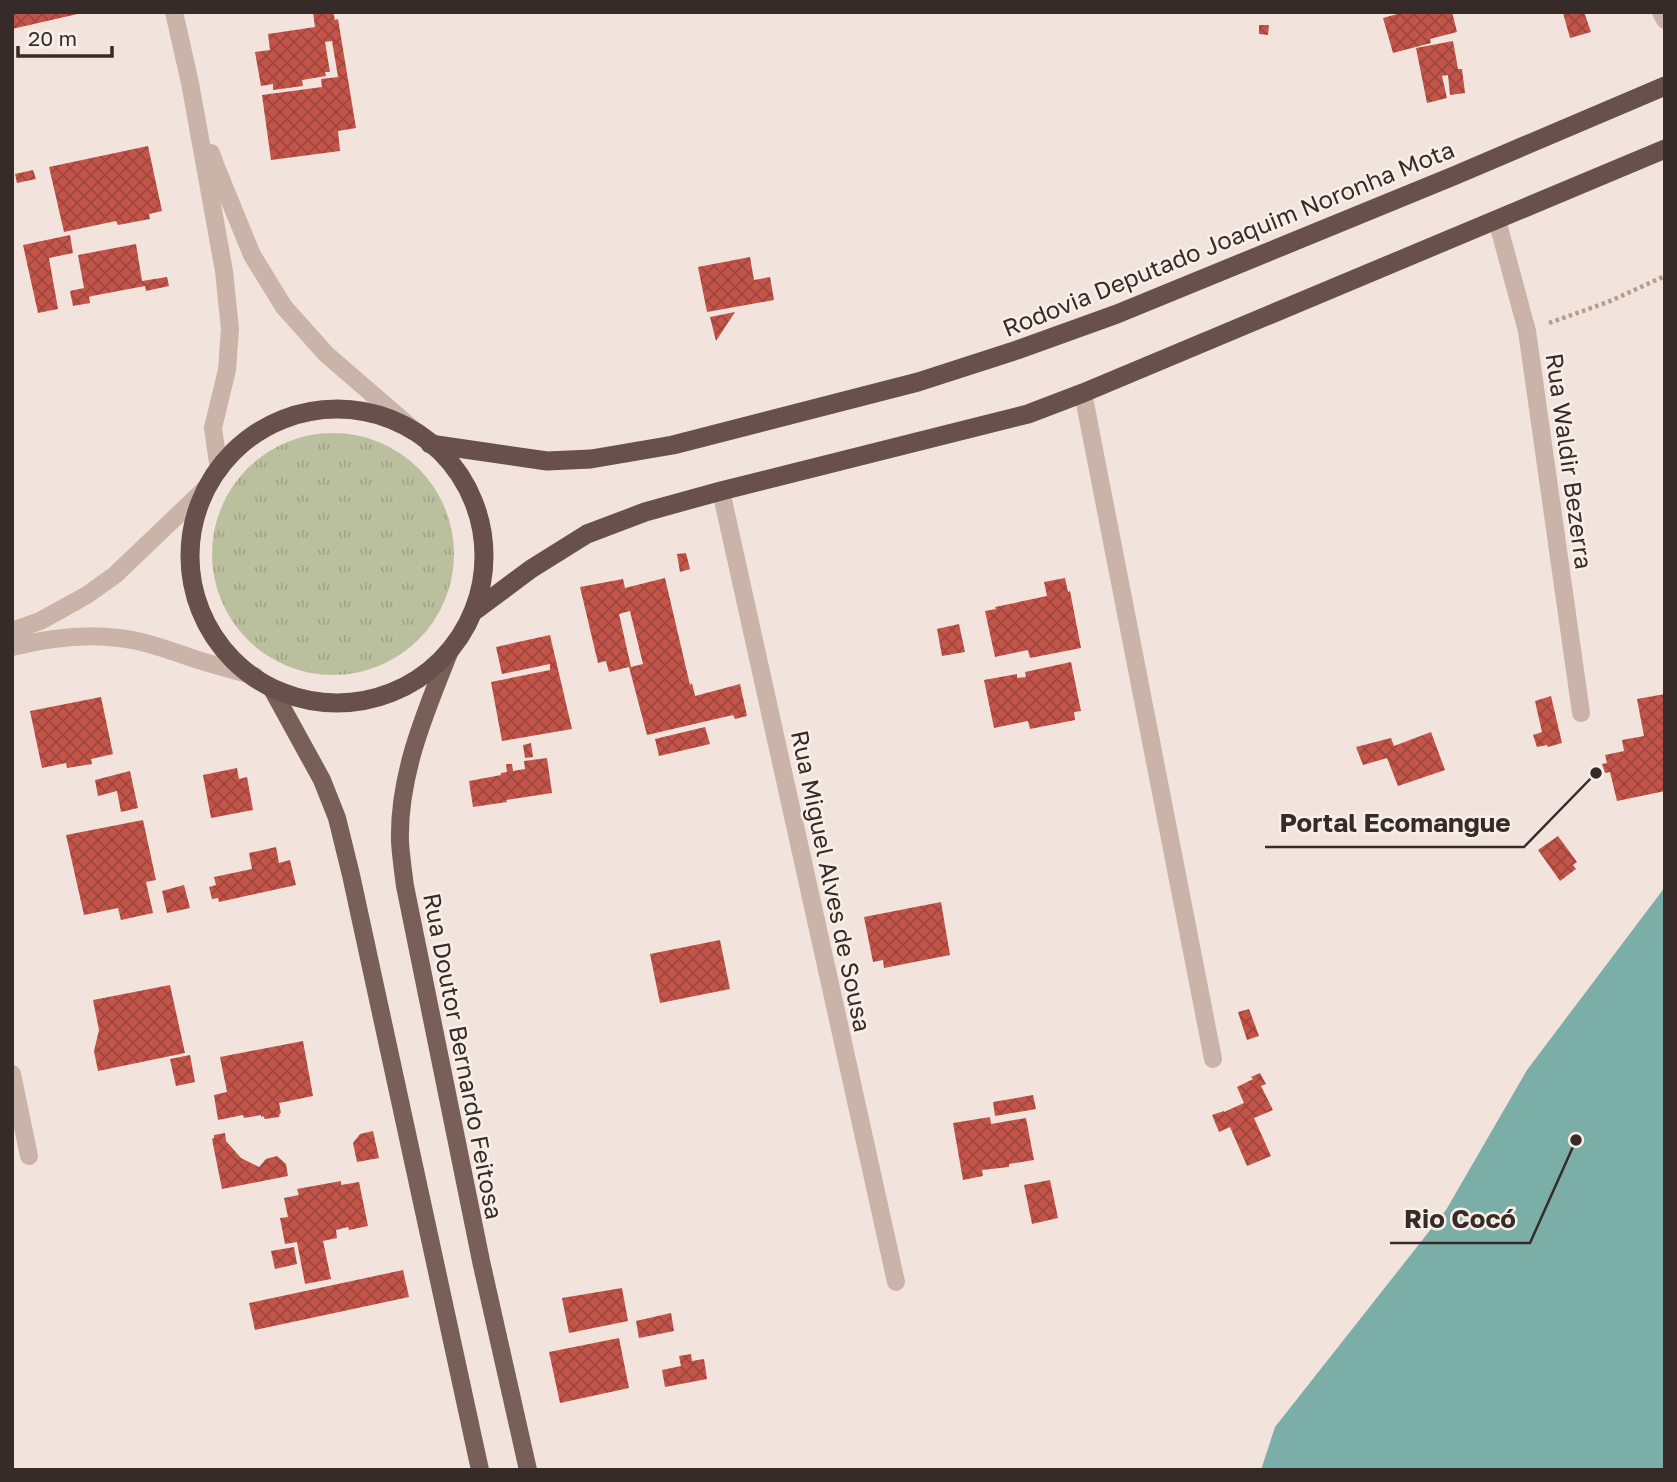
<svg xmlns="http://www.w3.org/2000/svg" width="1677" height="1482" viewBox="0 0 1677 1482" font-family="'Golos Text',sans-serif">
<defs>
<pattern id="grass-tufts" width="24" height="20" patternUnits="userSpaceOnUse" patternTransform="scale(1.75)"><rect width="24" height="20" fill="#bac09d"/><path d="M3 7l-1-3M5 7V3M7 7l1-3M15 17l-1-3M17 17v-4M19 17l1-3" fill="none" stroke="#a0a587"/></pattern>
<pattern id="building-cross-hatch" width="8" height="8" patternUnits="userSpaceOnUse" patternTransform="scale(1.75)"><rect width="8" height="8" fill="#c35449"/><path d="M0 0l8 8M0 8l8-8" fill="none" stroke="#9f463d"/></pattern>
</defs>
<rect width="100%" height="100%" fill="#f2e4dd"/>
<!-- grass -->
<circle fill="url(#grass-tufts)" cx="333" cy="554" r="121"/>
<!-- water -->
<path fill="#7caea8" d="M1665,887V1470H1261L1275,1427L1446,1210L1527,1070Z"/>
<!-- building -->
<g fill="url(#building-cross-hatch)" fill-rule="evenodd">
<path d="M12,12H81L82,13L12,29Z"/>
<path d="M313,12H333L335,20L338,19L356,128L338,131L340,151L271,160L262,95L322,87L321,79L338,77L332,41L325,42L330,72H325L326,76L302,80L303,86L273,90V84L261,86L255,52L270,50L268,34L315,27Z"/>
<path d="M1404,12H1452L1457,32L1430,39L1431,43L1393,53L1383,18Z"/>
<path d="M1584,12L1591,32L1570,38L1563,13Z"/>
<path d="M1259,25H1269L1268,35L1259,34Z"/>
<path d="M1453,41L1458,69H1462L1465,93L1450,95L1448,75L1442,76L1447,98L1427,103L1416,48Z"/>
<path d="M148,146L162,211L149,214L150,219L118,225L116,221L64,232L49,167Z"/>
<path d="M33,170L36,179L17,183L15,174Z"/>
<path d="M70,235L73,253L49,258L58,309L38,313L23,245Z"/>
<path d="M136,244L142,281L167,277L169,286L146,291L145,286L92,296L89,297L90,303L73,306L70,291L84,288L78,255Z"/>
<path d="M750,257L754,280L770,277L774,300L707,312L698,267Z"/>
<path d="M735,312L716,341L710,317Z"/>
<path d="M686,553L690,569L680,572L677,554Z"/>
<path d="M665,578L690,685L692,683L695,696L740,684L747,716L735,719L733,715L647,735L629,667L609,672L606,661L598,663L580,587L623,579L625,588ZM630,611L643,664L631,667L619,614Z"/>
<path d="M1065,578L1068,592L1070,591L1081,648L1030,658L1028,650L995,657L985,611L996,609L995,607L1047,596L1044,582Z"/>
<path d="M959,624L965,652L942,656L937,629Z"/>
<path d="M550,635L572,729L502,741L491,682L550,670V664L502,674L496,647Z"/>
<path d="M1071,662L1081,711L1074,712L1075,720L1030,729L1028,721L994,728L984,680L1017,674V678L1026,677L1025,672Z"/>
<path d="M1665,694V791L1617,801L1610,772L1605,773L1602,764L1607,763L1605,755L1624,751L1622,740L1644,736L1637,699Z"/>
<path d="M1551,696L1562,743L1548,747L1547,745L1537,747L1533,735L1542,732L1535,701Z"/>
<path d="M101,697L113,754L91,759L92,764L67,768L66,763L42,768L30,711Z"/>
<path d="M705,727L710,744L659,756L655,739Z"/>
<path d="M1431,732L1445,770L1398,786L1387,758L1363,765L1356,747L1391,738L1394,746Z"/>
<path d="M531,743L533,757L525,758L523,745Z"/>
<path d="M547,758L552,793L506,800L507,802L473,807L469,781L501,775V773L507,772L506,764H512L513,771L525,769L524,761Z"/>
<path d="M237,768L239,779L247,777L253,810L211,818L203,775Z"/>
<path d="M130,771L138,808L121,812L117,791L98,796L95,780Z"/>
<path d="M143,820L156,880L146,882L153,913L121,920L118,908L84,915L66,835Z"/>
<path d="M1558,836L1577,862L1573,865L1576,869L1560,881L1538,850Z"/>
<path d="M276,847L279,863L290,860L296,885L219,902L218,898L212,899L209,887L216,885L214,877L252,869L249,853Z"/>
<path d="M184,885L190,908L167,913L162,891Z"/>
<path d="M941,902L950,955L884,968L883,960L873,962L864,917Z"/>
<path d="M720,940L730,989L660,1003L650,954Z"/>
<path d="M170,985L185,1053L98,1071L94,1051L99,1030L93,1000Z"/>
<path d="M1249,1009L1259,1036L1247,1040L1238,1012Z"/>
<path d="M303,1041L313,1096L279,1103L281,1113H280L279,1117L265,1119L263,1116L261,1117V1115L244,1118L243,1115L218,1120L214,1095L227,1092L220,1057Z"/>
<path d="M190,1055L195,1082L176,1086L170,1059Z"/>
<path d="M1260,1073L1266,1084L1261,1086L1273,1110L1254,1118L1271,1156L1247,1166L1230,1127L1219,1132L1212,1115L1224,1111V1112L1244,1103L1237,1087L1253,1079L1251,1077Z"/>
<path d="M1033,1095L1036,1109L995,1116L993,1102Z"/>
<path d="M990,1117L991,1124L1026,1118L1034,1160L1009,1164V1167L982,1170L983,1176L963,1180L953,1123Z"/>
<path d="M373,1131L379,1158L357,1162L353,1143L360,1134Z"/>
<path d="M225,1133L226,1141L241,1158L259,1167L266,1159L277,1156L286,1164L288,1176L222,1189L212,1139L214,1138V1135Z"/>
<path d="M1050,1180L1058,1218L1032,1224L1024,1185Z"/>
<path d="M341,1181V1185L359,1182L368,1226L349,1230L348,1227L336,1230L337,1238L323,1241L331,1279L305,1284L297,1242L285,1244L280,1218L288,1217L284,1198L299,1195L297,1189Z"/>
<path d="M294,1247L297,1264L275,1269L271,1251Z"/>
<path d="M403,1270L409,1297L255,1330L249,1303Z"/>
<path d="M622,1288L628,1321L569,1333L562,1298Z"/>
<path d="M671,1313L674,1331L639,1338L636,1321Z"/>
<path d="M619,1338L629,1388L560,1403L549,1352Z"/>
<path d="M691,1354L692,1361L704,1359L707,1379L665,1387L662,1370L681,1366L679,1356Z"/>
</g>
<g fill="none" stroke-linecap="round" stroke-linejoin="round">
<!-- path -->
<path stroke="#b59c93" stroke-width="4.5" stroke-dasharray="3.5 3.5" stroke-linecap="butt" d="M1549,323L1608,302L1665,276"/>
<!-- minor -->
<g stroke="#cab3a9" stroke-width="18">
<path d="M174,12L190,83L224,271L230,329L227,370L213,428L219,470"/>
<path d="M1661,12L1665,20"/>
<path d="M211,153L216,167L252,255L284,307L326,354L415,431"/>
<path d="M1497,220L1527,331L1581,713"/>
<path d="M1083,393L1213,1059"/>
<path d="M721,491L896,1282"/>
<path d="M12,631L40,621L60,610L87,595L115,575L205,489"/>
<path d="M12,647C48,638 83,633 119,638C145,641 168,650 192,658C213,665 234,670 255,676"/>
<path d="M12,1074L29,1156"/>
</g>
<!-- primary -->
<g stroke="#785f5a" stroke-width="18">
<path d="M449,653C425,713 398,776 400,842C401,857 403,871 405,886L481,1261L528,1470"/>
<path d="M272,689L322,780L337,818L351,875L480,1470"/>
</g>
<!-- trunk -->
<g stroke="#68514d" stroke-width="19">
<circle cx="337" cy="556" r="147"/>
<path d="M430,444L547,461L591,459L673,445L918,382L1017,350L1117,314L1456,175L1665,86"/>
<path d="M476,610L531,569L587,534L645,512L721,491L1028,414L1083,393L1665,149"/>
</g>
</g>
<g text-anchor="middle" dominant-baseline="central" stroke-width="5" stroke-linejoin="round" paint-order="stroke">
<!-- street labels -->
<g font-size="24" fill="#372b29" stroke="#f9efe9">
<text transform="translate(1228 238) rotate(-22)">Rodovia Deputado Joaquim Noronha Mota</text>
<text transform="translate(1570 461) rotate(82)">Rua Waldir Bezerra</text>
<text transform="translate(832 881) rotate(78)">Rua Miguel Alves de Sousa</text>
<text transform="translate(464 1056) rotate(79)">Rua Doutor Bernardo Feitosa</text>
</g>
</g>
<!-- callouts -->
<path fill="none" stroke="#372b29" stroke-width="2.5" d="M1596 773L1524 847H1265M1576 1140L1530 1243H1390"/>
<g fill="#372b29" stroke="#f9efe9" stroke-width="2.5">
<circle cx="1596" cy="773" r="7"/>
<circle cx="1576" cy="1140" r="7"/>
</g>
<g font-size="26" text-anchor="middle" font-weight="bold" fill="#372b29" stroke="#f9efe9" stroke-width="5" stroke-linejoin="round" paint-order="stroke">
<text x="1395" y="832">Portal Ecomangue</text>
<text x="1460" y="1228">Rio Cocó</text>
</g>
<!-- border -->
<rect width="1677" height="1482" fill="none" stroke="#372b29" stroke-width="28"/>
<!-- scale -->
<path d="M18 46v10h94v-10" fill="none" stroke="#372b29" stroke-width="3.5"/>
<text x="28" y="46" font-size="21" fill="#372b29" stroke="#f9efe9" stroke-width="5" paint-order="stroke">20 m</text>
</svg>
